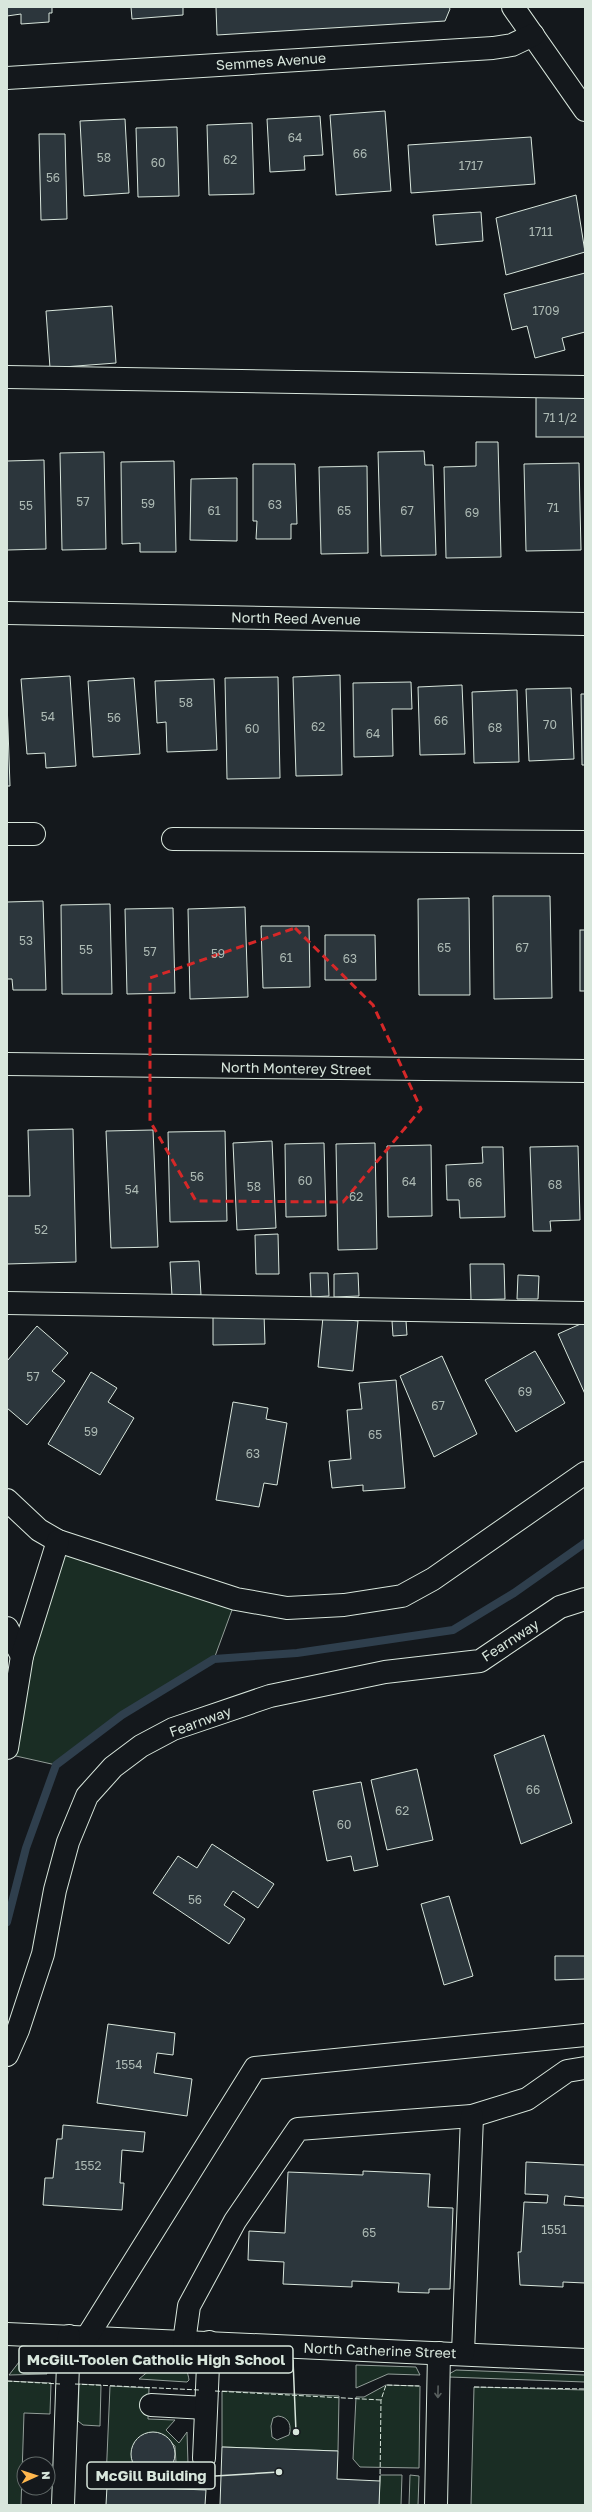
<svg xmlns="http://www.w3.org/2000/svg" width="592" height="2512" viewBox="0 0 592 2512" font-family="'Golos Text',sans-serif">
<rect width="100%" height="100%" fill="#14181c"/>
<!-- green -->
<g fill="#1a2d24" stroke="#939e99" fill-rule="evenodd">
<path d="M58,1541L236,1599L214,1659L122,1715L56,1765L7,1754Z"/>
<path d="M26,2353L41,2360L47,2374L9,2375Z"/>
<path d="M162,2360C177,2360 187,2364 189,2380L187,2382L139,2379Z"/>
<path d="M356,2365L416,2367L420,2375L388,2374L356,2388Z"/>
<path d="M456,2370L585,2375V2382L449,2377V2374Z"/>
<path d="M7,2381L51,2383L50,2414L24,2413L21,2505H7Z"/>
<path d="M79,2384L101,2385L100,2426L83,2425L78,2421Z"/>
<path d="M386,2385L420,2386L419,2468L360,2467L353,2459L356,2397H364Z"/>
<path d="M110,2386L149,2388L148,2419L175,2420L166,2430L179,2443L187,2432L188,2464L179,2463L178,2477H162L176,2463L175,2446L164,2436L146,2435L134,2446L133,2463L137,2468L136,2481L106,2480Z"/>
<path d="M474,2387L585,2390V2505H471Z"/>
<path d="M222,2391L339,2396L338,2451L222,2447ZM278,2416C289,2417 292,2426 289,2435L277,2440L272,2437L271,2426L273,2418Z"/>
<path d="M380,2475H402L401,2505H379Z"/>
<path d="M410,2475L419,2476L418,2505H409Z"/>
</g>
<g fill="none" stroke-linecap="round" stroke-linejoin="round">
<!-- stream -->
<path stroke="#2f3f4d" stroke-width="8" d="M7,1922L26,1848L56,1765L122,1715L214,1659L297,1653L453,1630L514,1593L585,1543"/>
</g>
<!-- building -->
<g fill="#2c363c" stroke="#d8e6dc">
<path d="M7,7H52V13H49V22L21,24V14L7,16Z"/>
<path d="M131,7H183V15L132,19Z"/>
<path d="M216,7H449L450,9L445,21L217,35Z"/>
<path d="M385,111L391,191L336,195L330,115Z"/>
<path d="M320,116L323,155L304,156L305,170L270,172L267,119Z"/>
<path d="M125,119L129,193L84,196L80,121Z"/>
<path d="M252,123L254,194L209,195L207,125Z"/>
<path d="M177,127L179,196L138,197L136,128Z"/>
<path d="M39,134H65L67,219L41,220Z"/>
<path d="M531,137L535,184L411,193L408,145Z"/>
<path d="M576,195L585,252L506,275L496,218Z"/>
<path d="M481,212L483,241L436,245L433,215Z"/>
<path d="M585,273V332L562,338L565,350L535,358L527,326L512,330L504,294Z"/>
<path d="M112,306L116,363L50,368L46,311Z"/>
<rect x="536" y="396" width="49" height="41"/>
<path d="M476,442H498L501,557L446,558L444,467L476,466Z"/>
<path d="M424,451L425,465H433L436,555L381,556L378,452Z"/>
<path d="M104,452L106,549L62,550L60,453Z"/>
<path d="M44,460L46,549L7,550V461Z"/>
<path d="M174,461L176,552H140V543L122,544L121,462Z"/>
<path d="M579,463L581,550L526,551L524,464Z"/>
<path d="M253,464H295L297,524H291V539H256L257,521H253Z"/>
<path d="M367,466L368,553L321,554L319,467Z"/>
<path d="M237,478V541L190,540L191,479Z"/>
<path d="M340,675L342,775L296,776L293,677Z"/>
<path d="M70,676L76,766L46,768L45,753L27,754L21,679Z"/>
<path d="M278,677L280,778L227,779L225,678Z"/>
<path d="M134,678L140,754L93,757L88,681Z"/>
<path d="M214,679L217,750L167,752L166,722L157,723L155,681Z"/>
<path d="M411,682L412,709H392L393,756L354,757L353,683Z"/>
<path d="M462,685L465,754L420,755L418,687Z"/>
<path d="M571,688L574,759L529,761L526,689Z"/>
<path d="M517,690L519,762L474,763L472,692Z"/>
<path d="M581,694H585V765H582Z"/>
<path d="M7,701L10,786H7Z"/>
<path d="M493,896H550L552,998L494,999Z"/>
<path d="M469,898L470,995H419L418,899Z"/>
<path d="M43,901L46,990H13L12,979H7V902Z"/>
<path d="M110,904L112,994H62L61,905Z"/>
<path d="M245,907L248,997L190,999L188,909Z"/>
<path d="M173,908L175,993L127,994L125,909Z"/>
<path d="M261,926H309L310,987L263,988Z"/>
<rect x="580" y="930" width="5" height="61"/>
<path d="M325,935H375L376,980H325Z"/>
<path d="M73,1129L76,1262L7,1264V1196H30L28,1130Z"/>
<path d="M153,1130L158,1247L111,1248L106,1131Z"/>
<path d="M225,1131L227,1221L170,1222L168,1132Z"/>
<path d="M272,1141L276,1228L237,1230L233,1143Z"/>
<path d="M324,1143L326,1216L286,1217L285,1144Z"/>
<path d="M375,1143L377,1249L338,1250L336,1144Z"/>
<path d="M431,1145L432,1216L388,1217L387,1146Z"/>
<path d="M578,1146L580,1220L550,1221L551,1231H533L530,1147Z"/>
<path d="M482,1147H503L505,1217L460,1218L459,1200H447L446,1165L483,1163Z"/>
<path d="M278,1234L279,1274H256L255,1235Z"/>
<path d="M199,1261L201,1295L172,1296L170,1262Z"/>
<path d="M470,1264H504L505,1299L471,1300Z"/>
<path d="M310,1273H328L329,1296L311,1297Z"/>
<path d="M358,1273L359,1296L334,1297V1274Z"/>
<path d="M518,1275L539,1276L538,1299H517Z"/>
<path d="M213,1314H264L265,1344L213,1345Z"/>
<path d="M323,1317L358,1321L353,1371L318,1367Z"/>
<path d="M392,1321H406L407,1335L393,1336Z"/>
<path d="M585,1322V1394L558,1334Z"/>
<path d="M37,1326L68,1353L52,1371L65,1381L27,1425L7,1408V1361Z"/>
<path d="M535,1351L565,1403L516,1432L485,1380Z"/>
<path d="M442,1356L477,1434L434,1457L400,1376Z"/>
<path d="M91,1372L117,1388L108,1402L134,1418L100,1475L48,1444Z"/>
<path d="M396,1380L405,1488L363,1491V1485L332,1488L329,1461L351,1459L347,1410L362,1409L359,1383Z"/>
<path d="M233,1402L268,1408L266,1419L287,1423L277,1485L264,1483L259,1507L216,1500Z"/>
<path d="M544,1735L572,1823L521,1844L494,1755Z"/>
<path d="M417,1769L433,1840L387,1850L371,1780Z"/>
<path d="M361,1782L378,1866L354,1871L351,1856L327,1861L313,1791Z"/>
<path d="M212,1844L274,1884L258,1908L233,1891L224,1905L245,1919L229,1944L153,1893L178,1856L197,1868Z"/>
<path d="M449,1896L473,1976L444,1985L421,1904Z"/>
<path d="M555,1956H585V1979L555,1980Z"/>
<path d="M108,2024L175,2033L173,2055L157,2053L154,2073L192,2079L187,2116L97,2103Z"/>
<path d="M63,2125L145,2132L143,2152L122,2150L120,2183H124L122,2210L43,2205L45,2178H53L57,2139H62Z"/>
<path d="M526,2162L585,2165V2198L565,2196L564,2205L585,2206V2283L563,2282V2287L520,2285L518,2252H521L524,2202L547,2203L548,2195L525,2194Z"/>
<path d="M363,2171L430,2174L428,2207L453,2208L450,2289H429V2293L398,2292L399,2283L352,2281V2287L283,2284L284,2262L248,2260L249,2231L285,2233L288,2172L363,2175Z"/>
<circle cx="153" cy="2454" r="22"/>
<path d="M222,2447L338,2451L337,2479L380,2481L379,2505H220Z"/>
<path d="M107,2486L206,2490L205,2505H106Z"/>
</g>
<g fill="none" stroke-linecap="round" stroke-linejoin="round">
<!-- minor casing -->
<g stroke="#d8e6dc" stroke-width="24">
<g id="minor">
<path d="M513,7L585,110"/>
<path d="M7,78L493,48L512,45L533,35"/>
<path d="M7,377L585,387"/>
<path d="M7,613L585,624"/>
<path d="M7,834H34"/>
<path d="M173,839L585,842"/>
<path d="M7,1064L585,1071"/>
<path d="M7,1303L585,1313"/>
<path d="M7,1500L39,1530L58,1541L236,1599L287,1608L344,1605L402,1596L433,1579L585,1473"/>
<path d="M7,1628L22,1656"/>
<path d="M7,1748L22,1656L58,1541"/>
<path d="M7,2055L18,2030L43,1954L55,1890L68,1842L87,1796L113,1767L141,1746L173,1729L270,1696L385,1672L480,1661L560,1607L585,1599"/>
<path d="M7,2334L585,2360"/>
<path d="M87,2337L255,2068L585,2035"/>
<path d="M184,2342L189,2306L235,2221L298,2129L472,2116L527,2099L567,2071L585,2068"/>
<path d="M463,2353L472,2116"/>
<path d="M151,2405L206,2408"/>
<path d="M204,2458L209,2342"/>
<path d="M63,2505L69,2336"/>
<path d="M436,2505L439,2353"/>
</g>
</g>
<!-- minor -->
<use href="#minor" stroke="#14181c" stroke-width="22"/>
<!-- fence -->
<g stroke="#d8e6dc" stroke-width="1" stroke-dasharray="5 2" stroke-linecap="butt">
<path d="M7,2381L60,2384"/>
<path d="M75,2384L199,2390"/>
<path d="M474,2387L585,2389"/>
<path d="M215,2391L381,2400"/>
<path d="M380,2481L381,2400L386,2385L419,2386"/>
</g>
</g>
<!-- one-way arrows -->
<defs><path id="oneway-shaft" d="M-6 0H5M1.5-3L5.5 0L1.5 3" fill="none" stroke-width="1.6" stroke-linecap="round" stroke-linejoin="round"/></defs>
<use stroke="#59605f" href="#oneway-shaft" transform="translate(438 2392) rotate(91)"/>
<!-- marked area -->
<path fill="none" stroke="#d62828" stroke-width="3" stroke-dasharray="8 5" stroke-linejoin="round" d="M295,928L373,1005L421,1109L343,1202L196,1201L150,1121V978Z"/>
<g text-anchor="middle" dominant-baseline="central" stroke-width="3" stroke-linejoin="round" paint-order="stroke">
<!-- number labels -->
<g font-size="12" fill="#adbab4">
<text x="295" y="137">64</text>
<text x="360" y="153">66</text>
<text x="104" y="157">58</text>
<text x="230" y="159">62</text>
<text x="158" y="162">60</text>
<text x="471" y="165">1717</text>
<text x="53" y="177">56</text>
<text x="541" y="231">1711</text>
<text x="546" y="310">1709</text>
<text x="560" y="417">71 1/2</text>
<text x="83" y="501">57</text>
<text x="148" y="503">59</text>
<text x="275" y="504">63</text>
<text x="26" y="505">55</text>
<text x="553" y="507">71</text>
<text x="214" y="510">61</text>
<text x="344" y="510">65</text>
<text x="407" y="510">67</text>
<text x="472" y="512">69</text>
<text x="186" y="702">58</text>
<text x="48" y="716">54</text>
<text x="114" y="717">56</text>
<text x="441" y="720">66</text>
<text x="550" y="724">70</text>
<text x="318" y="726">62</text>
<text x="495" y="727">68</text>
<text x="252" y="728">60</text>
<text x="373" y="733">64</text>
<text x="26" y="940">53</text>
<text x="444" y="947">65</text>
<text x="522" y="947">67</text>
<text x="86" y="949">55</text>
<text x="150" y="951">57</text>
<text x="218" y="953">59</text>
<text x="286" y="957">61</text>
<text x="350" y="958">63</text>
<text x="197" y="1176">56</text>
<text x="305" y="1180">60</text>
<text x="409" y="1181">64</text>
<text x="475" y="1182">66</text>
<text x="555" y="1184">68</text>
<text x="254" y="1186">58</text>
<text x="132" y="1189">54</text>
<text x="356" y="1196">62</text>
<text x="41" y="1229">52</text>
<text x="33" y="1376">57</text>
<text x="525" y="1391">69</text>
<text x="438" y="1405">67</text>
<text x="91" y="1431">59</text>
<text x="375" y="1434">65</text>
<text x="253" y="1453">63</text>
<text x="533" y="1789">66</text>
<text x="402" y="1810">62</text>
<text x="344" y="1824">60</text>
<text x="195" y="1899">56</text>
<text x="129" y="2064">1554</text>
<text x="88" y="2165">1552</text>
<text x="554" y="2229">1551</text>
<text x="369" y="2232">65</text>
</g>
<!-- street labels -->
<g font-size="14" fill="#d8e6dc" stroke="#14181c">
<text transform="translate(271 61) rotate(-4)">Semmes Avenue</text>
<text transform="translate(296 618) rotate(1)">North Reed Avenue</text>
<text transform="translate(296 1068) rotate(1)">North Monterey Street</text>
<text transform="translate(510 1640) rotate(-33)">Fearnway</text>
<text transform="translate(200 1721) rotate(-20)">Fearnway</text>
<text transform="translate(380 2350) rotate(2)">North Catherine Street</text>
</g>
</g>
<!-- callouts -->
<path fill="none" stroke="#d8e6dc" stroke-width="1.5" d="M296 2432L293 2360M279 2472L215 2476"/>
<g fill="#d8e6dc" stroke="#14181c" stroke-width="1.5">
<circle cx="296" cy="2432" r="4"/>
<circle cx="279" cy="2472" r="4"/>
</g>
<g fill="#14181c" stroke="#d8e6dc" stroke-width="1.5">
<rect x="19" y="2346" width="274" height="27" rx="4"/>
<rect x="87" y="2462" width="128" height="27" rx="4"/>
</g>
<g font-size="15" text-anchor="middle" font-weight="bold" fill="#d8e6dc">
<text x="156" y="2365">McGill-Toolen Catholic High School</text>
<text x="151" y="2481">McGill Building</text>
</g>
<!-- border -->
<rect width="592" height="2512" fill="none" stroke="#d8e6dc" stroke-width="16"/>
<!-- north arrow -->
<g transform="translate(36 2476) rotate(87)"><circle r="19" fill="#14181c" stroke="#626a69"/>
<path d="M0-3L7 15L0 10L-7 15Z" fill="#ffb74d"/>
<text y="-6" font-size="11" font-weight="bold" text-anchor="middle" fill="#d8e6dc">N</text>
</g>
</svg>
